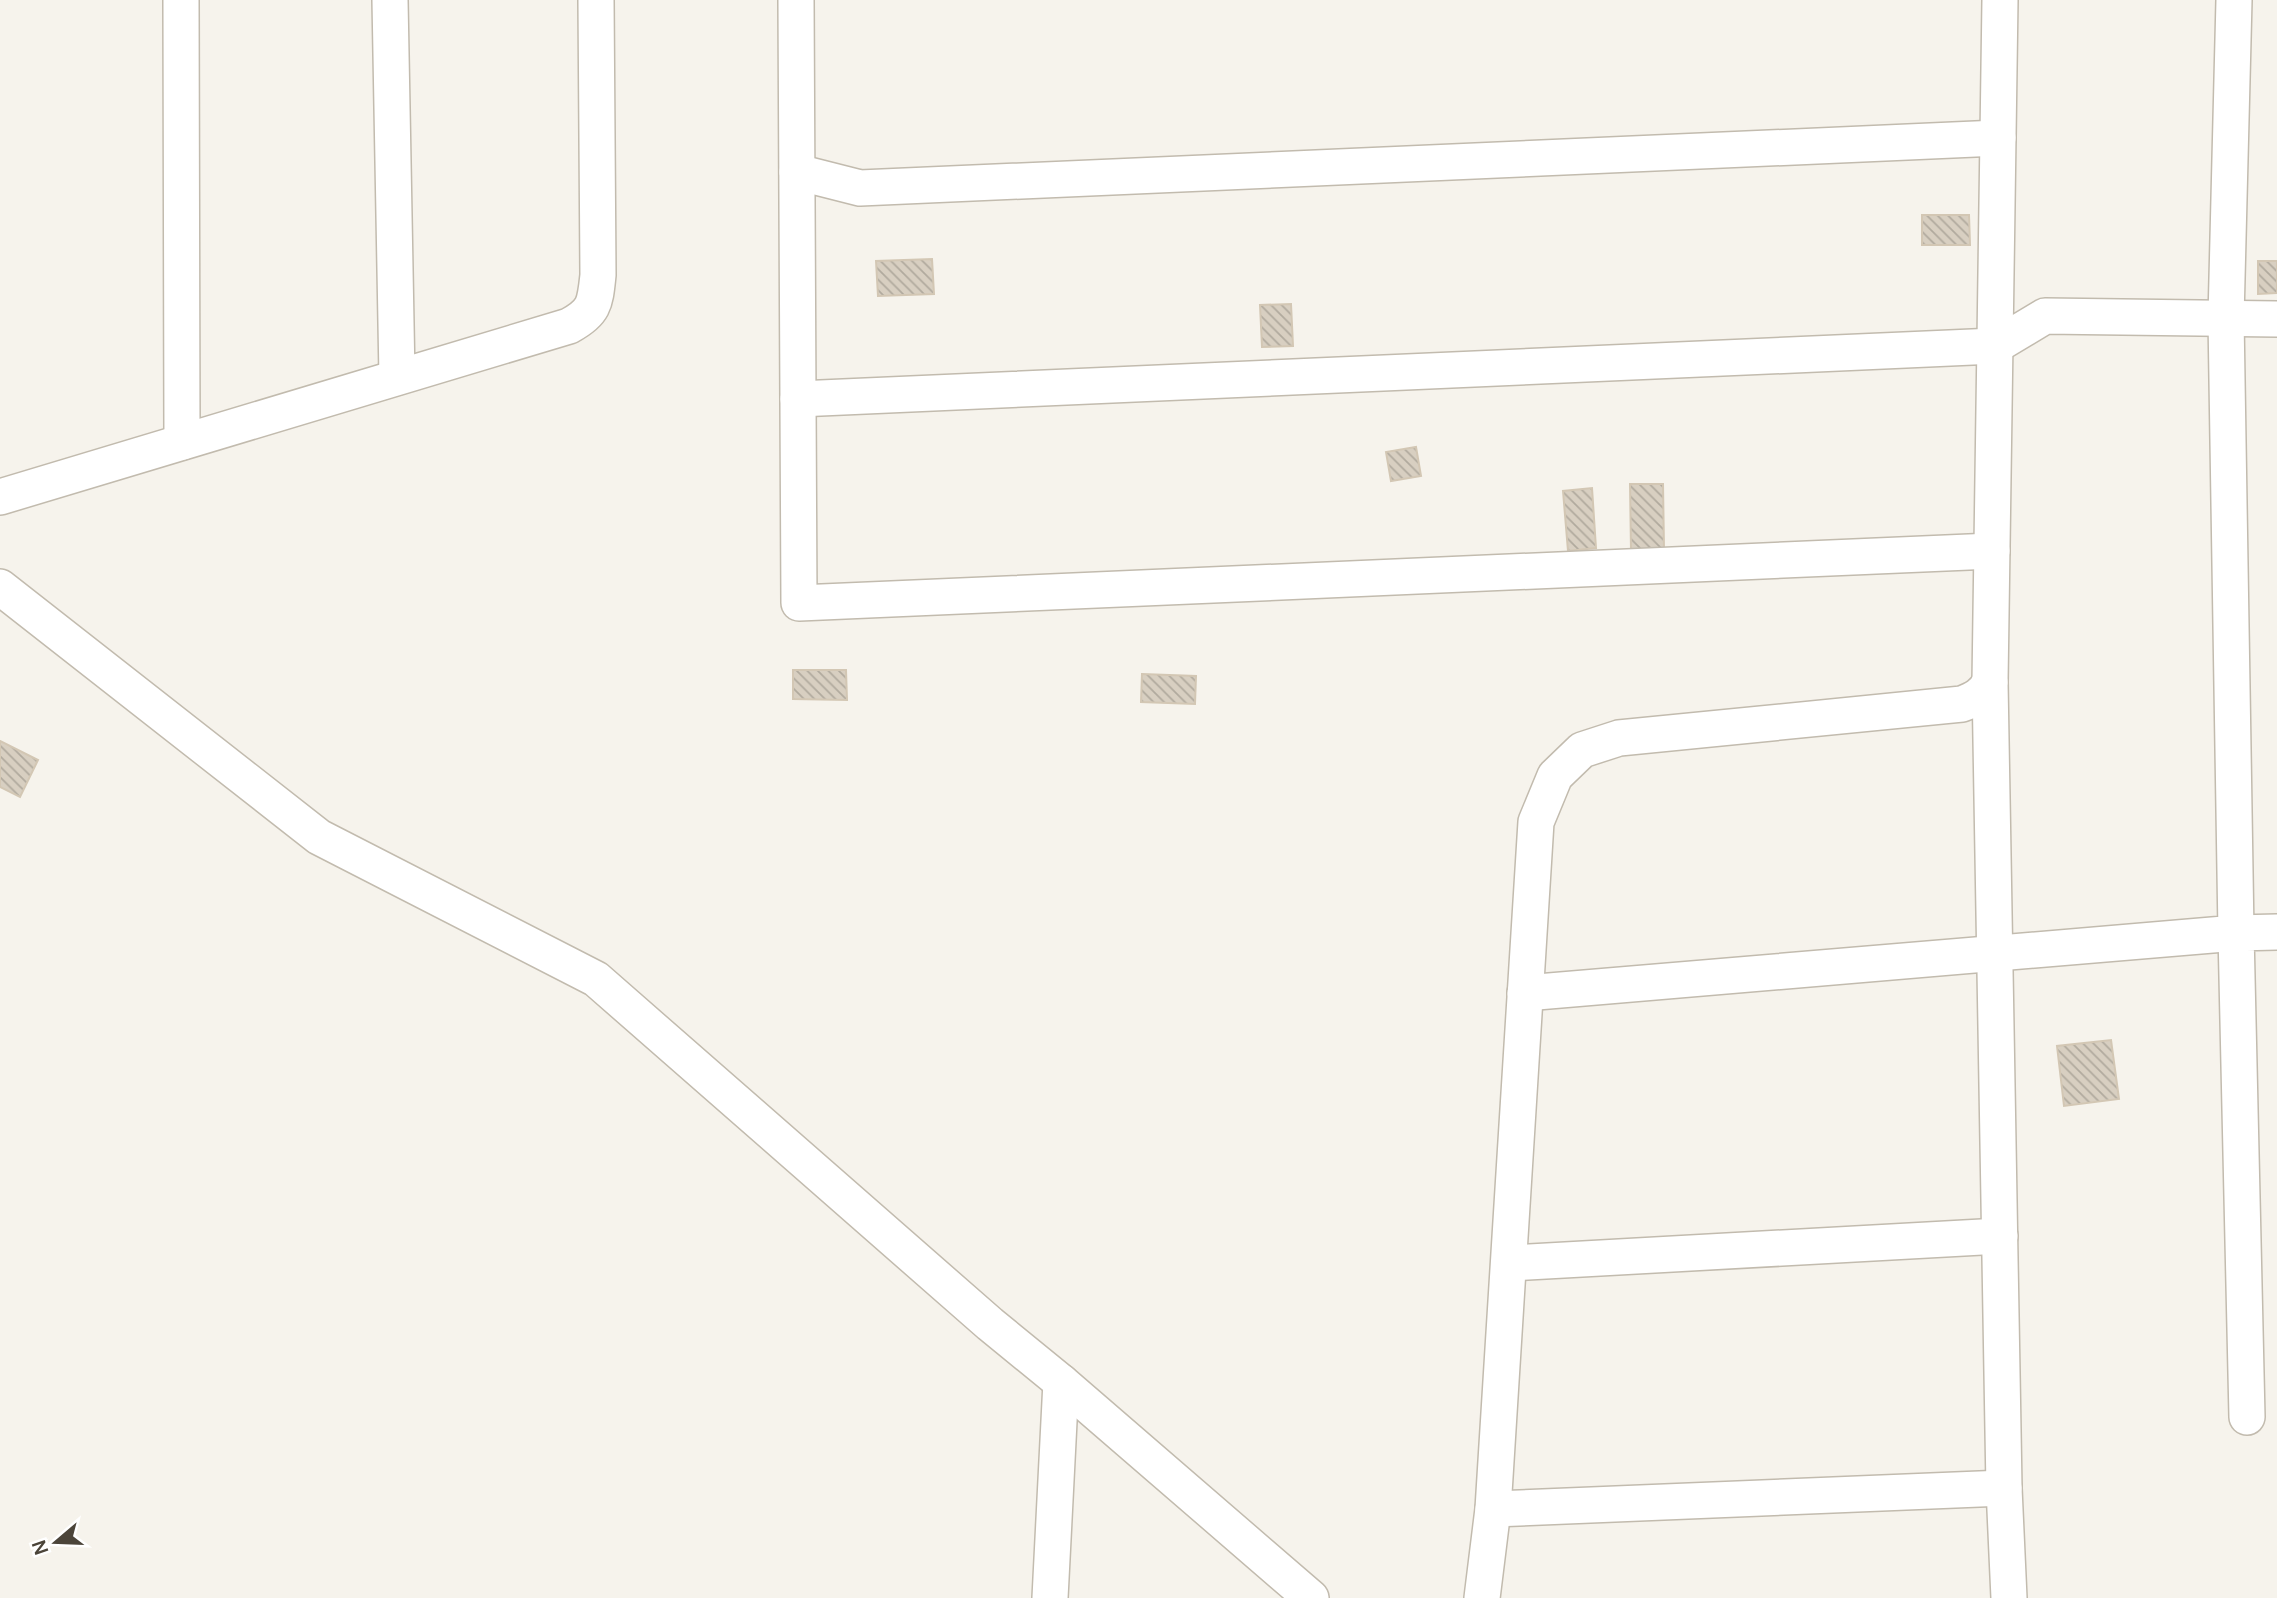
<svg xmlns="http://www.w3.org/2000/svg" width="2277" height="1598" viewBox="0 0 2277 1598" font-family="Manrope,sans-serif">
<defs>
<pattern id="building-back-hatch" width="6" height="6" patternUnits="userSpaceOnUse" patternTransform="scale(1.75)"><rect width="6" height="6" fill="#d8cfc1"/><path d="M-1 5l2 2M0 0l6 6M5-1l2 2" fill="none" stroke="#b1aa9e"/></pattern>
</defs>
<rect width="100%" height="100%" fill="#f6f3ec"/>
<!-- building -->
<g fill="url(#building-back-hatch)" stroke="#d3c7b4" stroke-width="2">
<path d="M1922,215H1969L1970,245H1922Z"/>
<path d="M932,259L934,294L878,296L876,261Z"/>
<path d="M2258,261H2277V293L2258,294Z"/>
<path d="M1291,304L1293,346L1262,347L1260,305Z"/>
<path d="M1416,447L1421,476L1391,481L1386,452Z"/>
<path d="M1630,484H1663L1664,549L1631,550Z"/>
<path d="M1592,488L1596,548L1568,551L1563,491Z"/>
<path d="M793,670H846L847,700L793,699Z"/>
<path d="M1142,674L1196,676L1195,704L1141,702Z"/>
<path d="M0,741L38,760L20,797L0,787Z"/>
<path d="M2111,1040L2119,1099L2064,1106L2057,1046Z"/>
</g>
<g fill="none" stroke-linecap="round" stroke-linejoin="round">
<!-- minor casing -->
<g stroke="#c2bbae" stroke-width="38">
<g id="minor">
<path d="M181,0L182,442"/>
<path d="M390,0L397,377"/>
<path d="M796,0L799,603L1992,551"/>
<path d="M2000,0L1990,682L2004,1488L2009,1598"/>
<path d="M797,172L860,188L1998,138"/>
<path d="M798,399L1995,346L2045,316L2277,319"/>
<path d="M0,497L569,326C595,312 595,303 598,275L596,0"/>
<path d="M0,587L319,837L596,979L990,1324L1061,1382L1311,1598"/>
<path d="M1525,993L2236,933L2226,318L2234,0"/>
<path d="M1509,1263L2000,1236"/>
<path d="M2247,1417L2236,933L2277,932"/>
<path d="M1493,1509L2004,1488"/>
<path d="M1050,1598L1061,1382"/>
<path d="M1482,1598L1493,1509L1536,822L1555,776L1582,750L1619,738L1962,704C1975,699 1983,695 1990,682"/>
</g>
</g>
<!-- minor -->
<use href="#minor" stroke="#fff" stroke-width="35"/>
</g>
<!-- north arrow -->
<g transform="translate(56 1542) rotate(251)" stroke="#ffffff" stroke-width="5" paint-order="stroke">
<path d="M0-5L12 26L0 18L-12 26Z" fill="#4b4439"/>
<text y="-10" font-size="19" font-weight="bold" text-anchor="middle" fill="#4b4439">N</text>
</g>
</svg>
